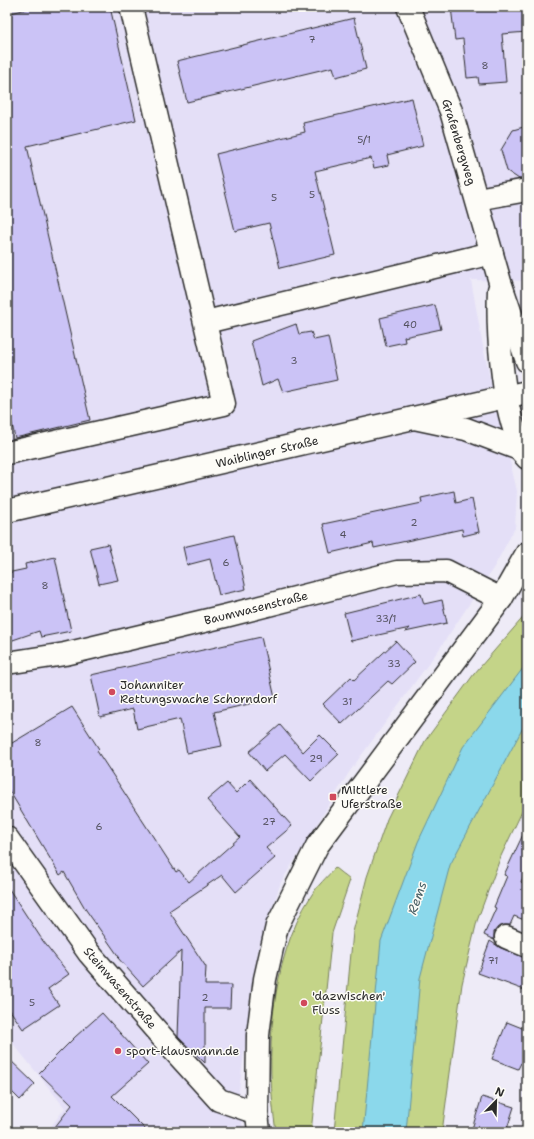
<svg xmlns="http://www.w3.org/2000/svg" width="534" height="1139" viewBox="0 0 534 1139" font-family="'Shantell Sans',sans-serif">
<rect width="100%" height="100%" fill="#eeebf7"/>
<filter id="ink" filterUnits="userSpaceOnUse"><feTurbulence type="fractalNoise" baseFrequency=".025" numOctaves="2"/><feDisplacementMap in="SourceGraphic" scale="8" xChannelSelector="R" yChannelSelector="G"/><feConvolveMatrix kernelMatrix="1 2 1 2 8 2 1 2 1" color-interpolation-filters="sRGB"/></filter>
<g filter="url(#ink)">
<!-- built -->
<path fill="#e4dff7" d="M7,7H527V285L524,281L471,280L484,352L517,491L515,528L494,567L440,648L350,771L281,882L258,950L239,1090L243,1132H47L65,1108L7,1036Z"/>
<!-- green -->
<g fill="#c4d488" stroke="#78805a">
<path d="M527,613V801L501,856L477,921L462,984L442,1132H334L353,932L367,877L387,819L425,741L474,674Z"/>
<path d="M335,868L350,880L332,933L311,1132H276C265,1058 269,961 311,896C317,886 327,877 335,868Z"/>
</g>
<!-- water -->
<path fill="#8bd8eb" stroke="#65939e" d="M527,663V720L450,865L420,978L406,1132H363L381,941L418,842L463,747Z"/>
<!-- building -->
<g fill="#cbc3f6" stroke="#2b2b2b">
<path d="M35,7H110L136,120L27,146L90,420L15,438L7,401V14Z"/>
<path d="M451,7H527V32L502,34L506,82L479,84L478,77L467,78L463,39L455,40Z"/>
<path d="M354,18L366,69L336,77L333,67L187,102L177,61Z"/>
<path d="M412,98L423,146L387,155L389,165L374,168L371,158L315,171L335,255L280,268L269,223L235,231L216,154L305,132L303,123Z"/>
<path d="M527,126V178L519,179L507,171L501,150L513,130Z"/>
<path d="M435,305L441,329L404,337L405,342L386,346L380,318Z"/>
<path d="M296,324L299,334L311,332L314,340L328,337L337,380L283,392L278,379L262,386L251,341Z"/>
<path d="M454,491L456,503L472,499L479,532L463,536L462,529L374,548L373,543L330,553L323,524L422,503L421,498Z"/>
<path d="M234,535L246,589L219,595L210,559L187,565L183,547Z"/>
<path d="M108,544L118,580L99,584L90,548Z"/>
<path d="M55,557L71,631L41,637L39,631L7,642V573L26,569L25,564Z"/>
<path d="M421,594L424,604L442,600L447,623L405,632L410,628L351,641L344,613Z"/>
<path d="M261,637L275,698L214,712L222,746L187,753L180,719L137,729L133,709L100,717L91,675Z"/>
<path d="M396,641L415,662L392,684L388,681L342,724L323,704L351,677L354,680Z"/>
<path d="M72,707L99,749L97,751L118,783L176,872L179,870L189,882L240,837L207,800L227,783L236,793L250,779L292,826L266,848L275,858L236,892L222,875L169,911L206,967L205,985H231L230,1008H205V1063L178,1037L181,951L143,986L118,958L119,957L86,910L64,872L60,875L7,787V746Z"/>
<path d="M280,725L303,752L320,735L339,754L311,781L285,754L265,771L249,752Z"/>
<path d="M527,826V868L521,882L527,885V921L514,916L510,925H504L498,927L494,932V940L484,935L496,908L494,907L507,876L504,875Z"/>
<path d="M7,886L43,941L69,974L48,989L59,1005L23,1029L7,1006Z"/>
<path d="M490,941L501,948L527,958V991L478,973Z"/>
<path d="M102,1013L148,1064L112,1096L148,1132H51L72,1105L39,1073L75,1037Z"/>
<path d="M507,1022L527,1030V1065L521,1063L518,1069L492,1059Z"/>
<path d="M7,1057L35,1084L20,1100L7,1087Z"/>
<path d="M482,1097L514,1107L506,1132H471Z"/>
</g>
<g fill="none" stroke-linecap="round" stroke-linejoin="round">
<!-- minor casing -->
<g stroke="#2b2b2b" stroke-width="25">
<g id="minor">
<path d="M408,7L451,111L500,282L527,361"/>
<path d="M477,199L527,190"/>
<path d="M499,290C497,331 502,399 517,437C520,442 524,447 527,452"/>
<path d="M206,322L492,253"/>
<path d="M414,418L466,429L519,449L527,458"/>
<path d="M7,453L224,404L131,7"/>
<path d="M7,663L65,654L225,616L397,572L446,571L501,599"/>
<path d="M7,838L89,953L169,1045L219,1100L257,1113"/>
<path d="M506,937L527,946"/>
<path d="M259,1132L257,1113L258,1035L265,979L277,926L317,846L501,599L527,553"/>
</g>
</g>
<!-- major casing -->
<g stroke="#2b2b2b" stroke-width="25">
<path id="major" d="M7,511L527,392"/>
</g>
<!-- minor -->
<use href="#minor" stroke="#fdfcf7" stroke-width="22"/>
<!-- major -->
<use href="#major" stroke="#fdfcf7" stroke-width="22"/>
</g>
</g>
<!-- markers -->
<g fill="#d1495b" stroke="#fdfcf7" stroke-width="1.5">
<circle cx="112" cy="692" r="4"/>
<rect x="329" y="793" width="8" height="8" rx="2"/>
<circle cx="304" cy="1003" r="4"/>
<circle cx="118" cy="1051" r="4"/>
</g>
<g text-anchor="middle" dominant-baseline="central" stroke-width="3" stroke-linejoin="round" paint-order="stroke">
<!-- number labels -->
<g font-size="10" fill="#53515e">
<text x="312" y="39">7</text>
<text x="485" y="65">8</text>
<text x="364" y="139">5/1</text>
<text x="312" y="194">5</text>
<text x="274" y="197">5</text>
<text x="410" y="324">40</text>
<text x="294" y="360">3</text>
<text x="414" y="522">2</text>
<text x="343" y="534">4</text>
<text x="226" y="562">6</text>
<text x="45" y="585">8</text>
<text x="386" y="618">33/1</text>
<text x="394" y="663">33</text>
<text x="347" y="701">31</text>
<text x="38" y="742">8</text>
<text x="316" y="758">29</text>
<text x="269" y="821">27</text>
<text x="99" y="826">6</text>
<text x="493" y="960">71</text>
<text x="205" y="997">2</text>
<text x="32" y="1002">5</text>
</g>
<!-- street labels -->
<g font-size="12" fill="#2b2b2b" stroke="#fdfcf7">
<text transform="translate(459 142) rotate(73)">Grafenbergweg</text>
<text transform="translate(267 452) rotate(-13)">Waiblinger Straße</text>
<text transform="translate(256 608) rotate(-14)">Baumwasenstraße</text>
<text transform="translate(120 988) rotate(49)">Steinwasenstraße</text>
</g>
<!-- poi labels -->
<g font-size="12" fill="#2b2b2b" stroke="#fdfcf7" text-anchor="start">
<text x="120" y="685">Johanniter<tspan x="120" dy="14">Rettungswache Schorndorf</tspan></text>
<text x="341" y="790">Mittlere<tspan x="341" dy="14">Uferstraße</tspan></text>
<text x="312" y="996">'dazwischen'<tspan x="312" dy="14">Fluss</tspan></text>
<text x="126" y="1051">sport-klausmann.de</text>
</g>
<!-- water labels -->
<g font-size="13" font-style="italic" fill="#485f65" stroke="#fdfcf7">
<text transform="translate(417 898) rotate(-71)">Rems</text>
</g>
</g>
<!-- margin -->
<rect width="534" height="1139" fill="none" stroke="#fdfcf7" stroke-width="24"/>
<rect x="12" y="12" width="510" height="1115" fill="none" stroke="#2b2b2b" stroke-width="1.5" filter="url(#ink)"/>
<!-- north arrow -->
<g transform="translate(496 1101) rotate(23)" stroke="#fdfcf7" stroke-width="3" paint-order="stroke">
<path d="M0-3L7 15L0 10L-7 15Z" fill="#2b2b2b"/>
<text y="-6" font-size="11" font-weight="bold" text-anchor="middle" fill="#2b2b2b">N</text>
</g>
</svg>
